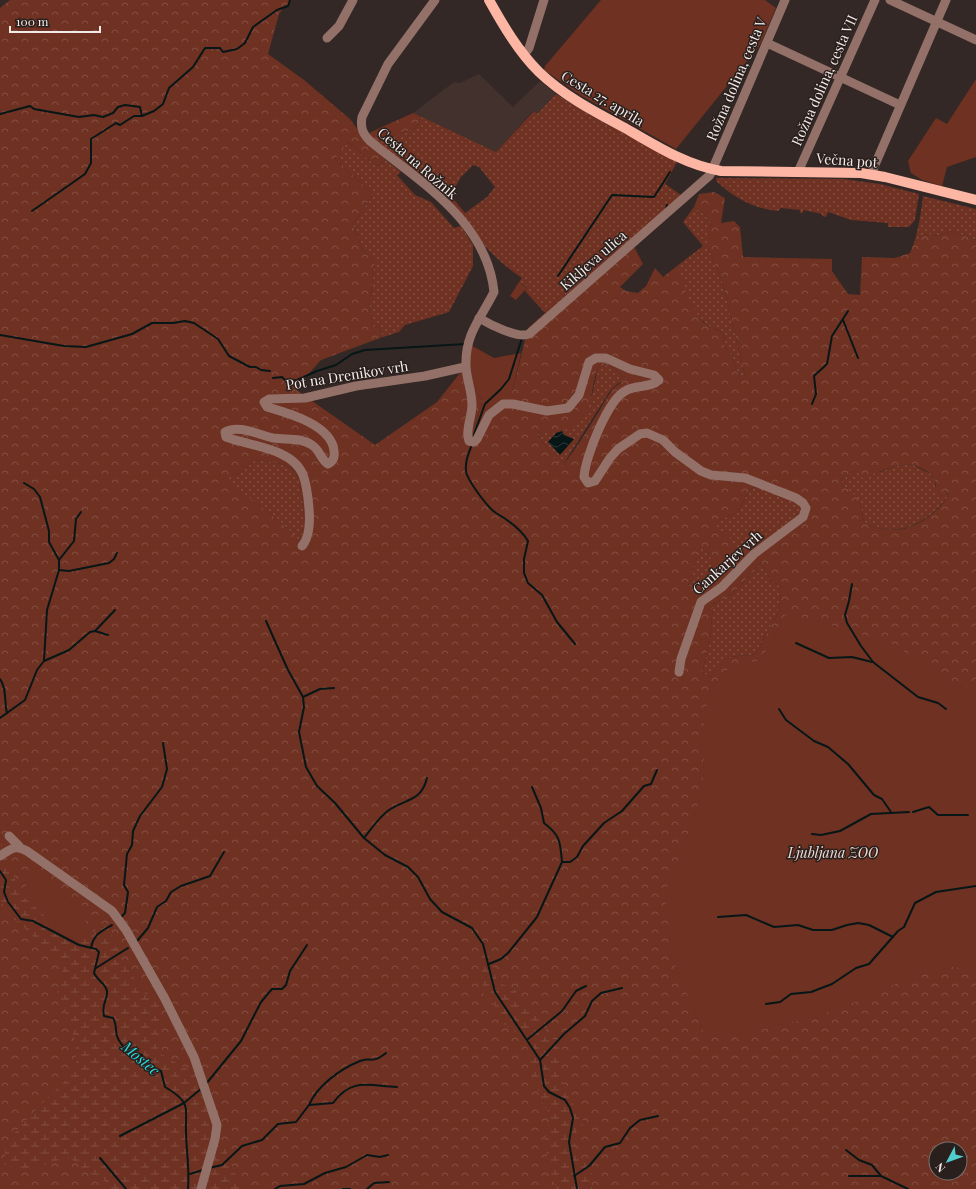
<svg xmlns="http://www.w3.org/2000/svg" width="976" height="1189" viewBox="0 0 976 1189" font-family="'Playfair Display',serif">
<defs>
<pattern id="grass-dots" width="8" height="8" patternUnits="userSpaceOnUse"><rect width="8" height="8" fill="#6e3122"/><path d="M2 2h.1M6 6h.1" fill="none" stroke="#834f42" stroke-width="1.8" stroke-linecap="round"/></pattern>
<pattern id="forest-crowns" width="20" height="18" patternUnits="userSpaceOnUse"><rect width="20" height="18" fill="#6e3122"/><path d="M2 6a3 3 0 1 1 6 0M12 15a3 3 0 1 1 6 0" fill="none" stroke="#834f42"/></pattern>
<pattern id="wetland-marsh" width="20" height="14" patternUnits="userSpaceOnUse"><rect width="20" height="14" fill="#6e3122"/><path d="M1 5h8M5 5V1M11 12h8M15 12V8" fill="none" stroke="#834f42"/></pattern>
<pattern id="water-waves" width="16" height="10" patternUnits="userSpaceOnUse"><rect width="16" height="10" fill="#071616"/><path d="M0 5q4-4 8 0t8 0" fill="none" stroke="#2c3838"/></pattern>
</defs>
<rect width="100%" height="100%" fill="#332825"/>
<!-- built -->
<path fill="#43312d" d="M479,74L513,107L540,81L556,94L537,114L533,111L496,152L413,113L454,82L460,83Z"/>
<!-- grass -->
<g fill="url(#grass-dots)">
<path d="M556,94L590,115L677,162L665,184L681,195L631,241L616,250L545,313L525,291L527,287L519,282L522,278C491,258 470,229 448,200L451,196L465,213L487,197L495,187L479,167L473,165L461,177L453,191L446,196L438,193L375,142L416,128L422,117L496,152L534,111L537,114Z"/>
<path d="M348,142L376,166L386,160L401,172L397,175L415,195L431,202L454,228L461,226L473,245V266L449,312L405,325L399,332L380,338L382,334L378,326L373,327L369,308L375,262L363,250L353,225L373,194L335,159Z"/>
<path d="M716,178L843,179L880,184L919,194L915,220L909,227H888V223L851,220L828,212L826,217L822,216V214L803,210V213H800V210L781,208L778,211C753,208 736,199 717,182Z"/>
<path d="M923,196L976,209V240L951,231L940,236L924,234L914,243C919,227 921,212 923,196Z"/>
<path d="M694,207L704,214L711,223L709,233V249L723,284L746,380H740L733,358L725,347L723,333C717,329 708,327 704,322C688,307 683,286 677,266L703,246L683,222Z"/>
<path d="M605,365L612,367L627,379L617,384L610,391L561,468L537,434L544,431L563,430L592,395L598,368Z"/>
<path d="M255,460C267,461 286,462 295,472C302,479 305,519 304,529C303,533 301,537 299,541L284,525L225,479L240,473Z"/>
<path d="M911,464L931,474L935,480V486L949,495C929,523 896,541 864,522C862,512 861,501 853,494C846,487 846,491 841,480L856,470L880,472L895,466Z"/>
<path d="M763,487L800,504L801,511L790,523L768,541L731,550L718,532L713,533L719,520L737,513L751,488Z"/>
<path d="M700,547L723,566L705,591L688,586Z"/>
<path d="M761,563L771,580L782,588L778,613L756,653C750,657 744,655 737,656C725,658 717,668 711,677L702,673L710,641L713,604L732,594Z"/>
</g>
<!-- forest -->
<g fill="url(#forest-crowns)" fill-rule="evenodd">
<path d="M10,0H291L289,5H286L279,14L268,54L304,80L350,119L363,137L386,160L376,166L348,142L335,159L373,194L353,225L363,250L375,262L369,308L373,327L378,326L382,334L380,338L321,360L295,389L375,445L437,402L460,373L468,367L469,384L483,401L471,434L512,392L528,328L616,250L631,241L643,264L620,287L626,291L638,293L646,286L655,268L663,277L677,266L691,305L704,323L723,333L725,347L733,358L740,380H746L723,284L709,249V233L711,223L704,214L694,207L699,194L714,192L725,198L721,223L734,221L740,227L743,257L832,259V271L848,294L860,295L862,257L895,258L910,253L914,243L924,234L940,236L951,231L976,240V1189H0V8ZM605,365L612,367L627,379C612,386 609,395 601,408C589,427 576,450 561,467L537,434C547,429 560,433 570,428C594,417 590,387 598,368ZM255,460C267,461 288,462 296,473C302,482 305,517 304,528C303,532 301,537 299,540L284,525L226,479L240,473ZM911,464C918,467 934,472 935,481C936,485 936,490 937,494L940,496L947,493L949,495C930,524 896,541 864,522C862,512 861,501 854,494C847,487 846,491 841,480L856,470L862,478L895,466ZM763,487L800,504L801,511L790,523L768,541L731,550L730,535L720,531L714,533L719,520L737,513L751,488ZM700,548L709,554L713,566H723L705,590H699L698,585L695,584L693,587L688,586ZM761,563L771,580L782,588L778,613L756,653C750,657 744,655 737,656C724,658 717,667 711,677L702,673L710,641L713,604L732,594ZM936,1149H960V1173H936Z"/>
<path d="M413,113L422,117L416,128L375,142L368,136L371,132Z"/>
</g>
<!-- wetland -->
<g fill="url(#wetland-marsh)">
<path d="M0,839L21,896L81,937L113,922L111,942L143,992L160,1001L158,1052L197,1075L241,1189H112L107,1182L92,1176L69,1157L25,1171L4,1164L6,1142L46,1099L76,1071V1043L57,991L63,968L26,929L6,913L0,897Z"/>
<path d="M481,947H487L497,982L515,989L521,1007L547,1021L546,1031L550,1038L559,1041L560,1076L568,1096L584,1121L582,1126L573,1136V1140L578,1150L579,1164L592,1161V1189H557C551,1176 542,1143 546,1129C547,1127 550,1124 551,1121L549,1113L543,1105L533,1075L526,1041L521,1035L499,1021L495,1006L483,993Z"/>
</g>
<!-- green -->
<g fill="#6e3122">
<path d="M601,0H765L776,8L760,45L676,149L580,95L544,70L545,66Z"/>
<path d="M976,79V157L947,167L942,186L922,180L911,173L908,161L936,118L947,124Z"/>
<path d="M519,282L527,288L516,300L510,296Z"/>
<path d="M469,344L494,358L521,353L512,392L507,402L475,435H471L483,401L469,384Z"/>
<path d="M785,615L821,622L894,645L956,684L976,690V969L952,967L914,975L866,998L816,1016L747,1033L705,1036L672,958L665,893L689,833L702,791L704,764L702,742L705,710L712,689L720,677L728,669L738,665L757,661L763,657Z"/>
<path d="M35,873L53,881L92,929L82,942L63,934L21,893Z"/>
</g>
<!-- water -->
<path fill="url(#water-waves)" d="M562,431L564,435L574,439L560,455L548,442L556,433Z"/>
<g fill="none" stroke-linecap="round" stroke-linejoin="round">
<!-- stream -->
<g stroke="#071616" stroke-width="2">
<path d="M0,114L30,106L34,109L79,117L94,115L103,117L113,113L118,107L125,105L140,107L142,116L154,111L163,104L169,88L193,67L205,48H220L223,52L237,49L245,43L253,27L277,10L288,6L290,0"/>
<path d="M666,210L667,205"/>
<path d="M32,211L85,174L91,163V139L116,123L120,125L134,116H142"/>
<path d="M558,276L612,195L654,197L670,172"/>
<path d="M843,320L858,358"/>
<path d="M0,335L64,346L86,347L132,334L152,323H173L185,321L194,323L218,339L229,356L250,367H256L261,370L270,371"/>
<path d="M273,378L282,377L286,381L297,380L317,371L336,365L352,354L365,350L465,344"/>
<path d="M812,404L816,394L814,376L827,364L832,336L848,311"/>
<path d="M473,437L485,404L501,389L509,379L522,338"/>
<path d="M471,447C468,454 465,462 466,471C467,480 488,508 496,513C508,520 521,529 528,541L524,559V573L528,583L542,595L557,622L575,644"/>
<path d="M24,483L34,489L40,497L49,531V542L59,560V570"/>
<path d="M59,560L74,541L76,519L81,512"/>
<path d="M852,584L849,601L845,615L847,623L861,646L873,662L918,697L938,703L946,709"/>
<path d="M266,621L288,670L303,697L304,707L299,732L306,767L317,786L335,803L364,838L385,855L408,867L418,877L430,899L442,912L472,928L483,944L495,992L540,1060L544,1086L549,1092L565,1100L570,1108L573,1118L569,1142L577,1189"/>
<path d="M95,631L115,610"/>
<path d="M796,643L829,658L852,657L872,662"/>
<path d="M44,661L47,610L59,570L69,571L109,563L114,559L117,553"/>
<path d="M0,679C7,689 4,701 7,713"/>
<path d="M303,697L320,689L334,688"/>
<path d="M779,709L786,720L814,741L828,747L848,764L874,795L882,799L891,812"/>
<path d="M0,718L25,700L37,670L44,661L69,650L90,632L95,631L108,635"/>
<path d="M532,787L541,808L544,823C561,836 560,842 562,862"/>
<path d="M913,812L929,807L938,815H968"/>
<path d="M812,834L821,835L840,831L871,814L909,812"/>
<path d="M364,838C372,828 379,817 389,810C407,798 421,802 427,778"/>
<path d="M0,871L6,880L4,892L8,902L21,919L33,921L79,945L96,949L99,952L94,973C97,980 106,984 107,991C108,1000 101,1003 104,1016L113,1018C117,1024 115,1030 117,1036C121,1048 131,1052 142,1055L149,1066L161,1071L165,1087C172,1091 180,1096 184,1103C187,1108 186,1116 186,1121C185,1144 190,1166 188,1189"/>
<path d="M121,917L125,913L128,892L124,885L127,854L132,845L133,831L140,816L162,787L167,769L163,743"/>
<path d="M718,917L746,915L774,927L798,925L813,930H832L847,925L858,923L869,925L893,937"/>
<path d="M137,941L148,928L157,907L166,901L171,892L181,886L210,876L224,852"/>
<path d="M91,948C93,935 101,931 112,925"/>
<path d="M489,964L501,959L508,953L537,917L562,862H570L577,857L583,846L604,823L622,811L644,786L651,784L657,770"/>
<path d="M96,968L128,948"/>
<path d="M766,1004L780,1002L791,994L811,992L832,984L856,968L869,964L898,931L904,927L915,903L936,892L976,886"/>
<path d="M528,1039L562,1011L576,991L586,986"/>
<path d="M540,1060L564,1034L585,1016L592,1001L601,993L622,988"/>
<path d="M206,1084L241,1041L261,1002L272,989H282L286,985L290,971L307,945"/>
<path d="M309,1105C317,1086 340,1069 360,1061C373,1057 372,1064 386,1053"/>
<path d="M120,1136L184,1103L202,1088"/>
<path d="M846,1150L859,1160L872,1165L881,1176"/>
<path d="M100,1158L126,1189"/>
<path d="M209,1168L222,1165L242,1146L262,1140L278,1124L296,1122L309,1105L333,1103C352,1077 369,1086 397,1087"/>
<path d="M190,1174L203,1170"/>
<path d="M574,1176L589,1166L605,1147L620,1143L630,1128L640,1120L658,1116"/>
<path d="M849,1176H881L908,1189"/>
<path d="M275,1189L280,1186L304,1184L325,1173L346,1167L367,1155L380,1157L388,1155"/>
<path d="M343,1189H350"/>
<path d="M367,1189L374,1183L389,1182"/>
</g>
<!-- minor -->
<g stroke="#937168" stroke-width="9">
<path d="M435,0L388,64L362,117C360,128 363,134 370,141C420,182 487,221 494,292C481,318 465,334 466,365C466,378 472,391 472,405C472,416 465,431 469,441L474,442L477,439L489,415L503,404H513L547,411L568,408L579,395L589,362L596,358H606L630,369L654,375L659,380C651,388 636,385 627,390C608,398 585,458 584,477L588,483L595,481L610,458L618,449L640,434L647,433L663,440L675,452L701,471L711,475L745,478L796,498L803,503L806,508L803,517L754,554L722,587L701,602L681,659L679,672"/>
<path d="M890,0L976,40"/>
<path d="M327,38L339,26L353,0"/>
<path d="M767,43L900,105"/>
<path d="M524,55L529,48L544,0"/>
<path d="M798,172L875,0"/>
<path d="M871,174L946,0"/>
<path d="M479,318C489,324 518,339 529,334L710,175L785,0"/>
<path d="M302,546C310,537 310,520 309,508C308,497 307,485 303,475C293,448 249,446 226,437L225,432C238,424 259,435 273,438C287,440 300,437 312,445C320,450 321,460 328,464C333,462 335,457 334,451C332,425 288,413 267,407L264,402L269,399L305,398L356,386L425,376L465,367"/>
<path d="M9,836L19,846"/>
<path d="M0,856C11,849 15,844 27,851L112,911L126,930L165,999L194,1057L217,1125L215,1139L201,1189"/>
</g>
<!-- major -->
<path stroke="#fdb6a4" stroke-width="10" d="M489,0C503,25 518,51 539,72C564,96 595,112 625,128C656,146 686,165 721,171L861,173L885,177L976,200"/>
</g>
<g text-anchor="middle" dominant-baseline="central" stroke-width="3" stroke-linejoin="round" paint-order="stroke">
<!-- street labels -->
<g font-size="14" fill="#f2ebe9" stroke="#291f1c">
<text transform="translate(736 79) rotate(-67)">Rožna dolina, cesta V</text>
<text transform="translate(824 80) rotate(-66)">Rožna dolina, cesta VII</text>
<text transform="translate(603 98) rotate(31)">Cesta 27. aprila</text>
<text transform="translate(847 160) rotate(4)">Večna pot</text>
<text transform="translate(418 163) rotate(41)">Cesta na Rožnik</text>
<text transform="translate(593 260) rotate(-41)">Kikljeva ulica</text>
<text transform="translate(347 375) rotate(-9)">Pot na Drenikov vrh</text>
<text transform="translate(727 562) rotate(-42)">Cankarjev vrh</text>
</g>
<!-- park labels -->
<g font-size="14" font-style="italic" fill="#f0d9d3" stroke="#291f1c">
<text x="833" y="852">Ljubljana ZOO</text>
</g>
<!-- water labels -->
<g font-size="15" font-style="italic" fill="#24dadd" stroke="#291f1c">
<text transform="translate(141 1058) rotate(40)">Mostec</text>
</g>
</g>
<!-- north arrow -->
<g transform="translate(948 1161) rotate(229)"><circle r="19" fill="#291f1c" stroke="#79716e"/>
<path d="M0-3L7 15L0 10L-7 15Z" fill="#52cdce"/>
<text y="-6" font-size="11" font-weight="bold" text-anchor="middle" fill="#f2ebe9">N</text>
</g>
<!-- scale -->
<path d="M10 26v6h90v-6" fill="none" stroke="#f2ebe9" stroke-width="2"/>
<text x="16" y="26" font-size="12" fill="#f2ebe9" stroke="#291f1c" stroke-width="3" paint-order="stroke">100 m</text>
</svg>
